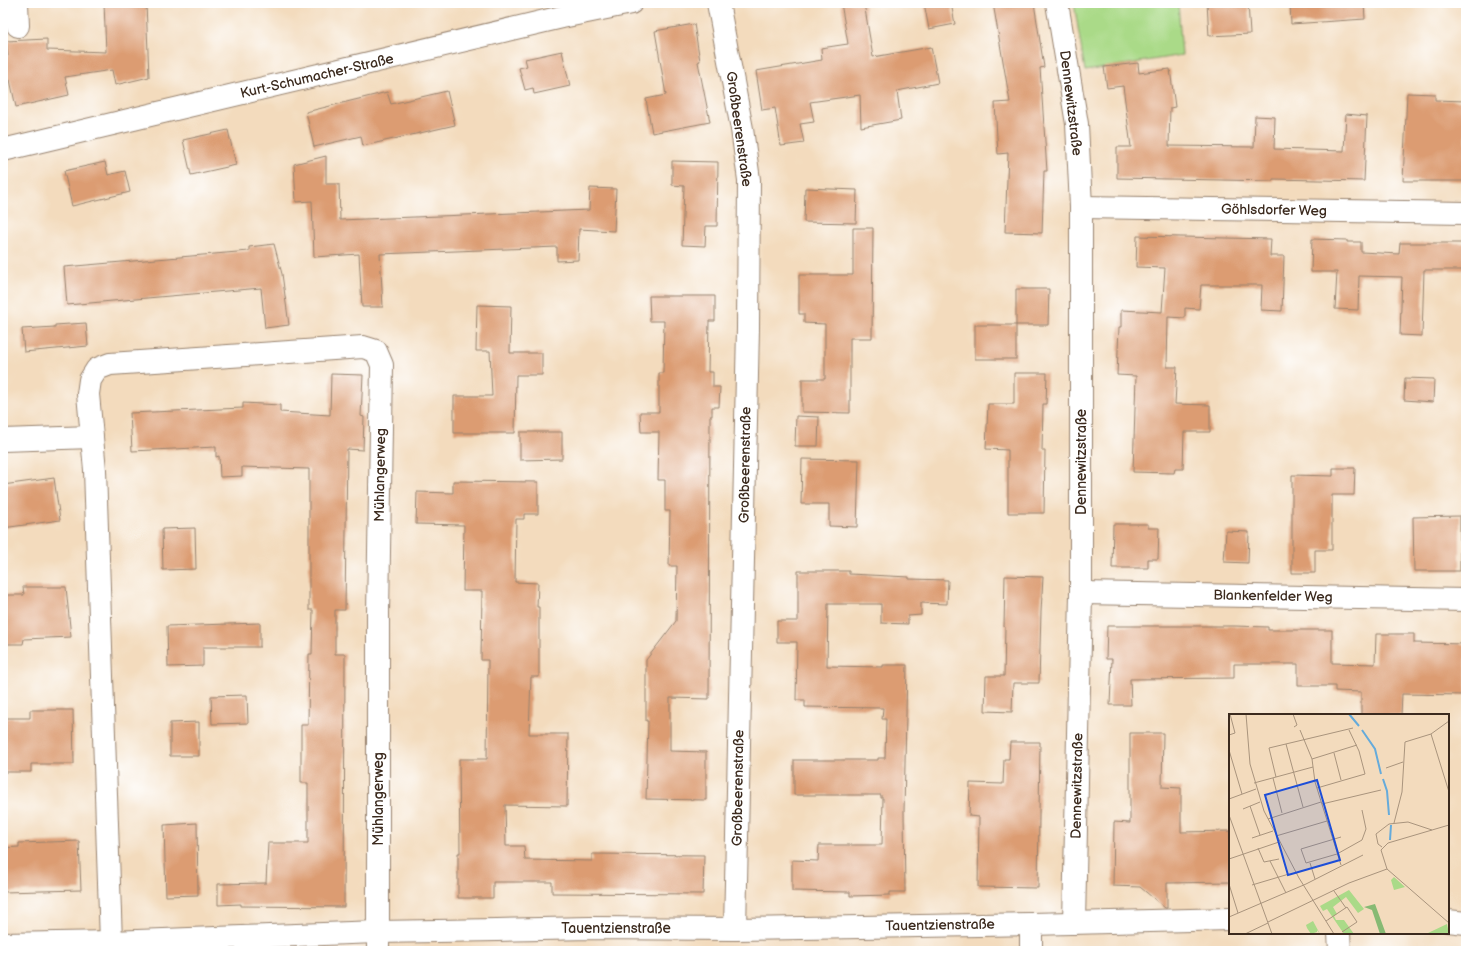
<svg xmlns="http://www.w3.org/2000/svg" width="1469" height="954" viewBox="0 0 1469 954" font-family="'Balsamiq Sans',sans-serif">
<rect width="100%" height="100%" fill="#fff"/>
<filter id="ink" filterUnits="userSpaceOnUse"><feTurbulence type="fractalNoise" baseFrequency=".025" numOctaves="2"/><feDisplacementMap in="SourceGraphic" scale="8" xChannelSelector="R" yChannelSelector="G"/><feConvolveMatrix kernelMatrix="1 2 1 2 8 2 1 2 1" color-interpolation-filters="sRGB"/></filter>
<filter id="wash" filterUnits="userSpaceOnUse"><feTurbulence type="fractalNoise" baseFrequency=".012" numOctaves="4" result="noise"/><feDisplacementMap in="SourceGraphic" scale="16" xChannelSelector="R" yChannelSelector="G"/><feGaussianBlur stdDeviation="0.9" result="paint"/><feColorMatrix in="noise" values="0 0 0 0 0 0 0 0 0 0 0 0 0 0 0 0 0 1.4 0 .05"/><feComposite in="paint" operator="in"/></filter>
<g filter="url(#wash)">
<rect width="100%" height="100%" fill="#f3dbbd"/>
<!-- green -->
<path fill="#aada88" stroke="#728253" d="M1074,3H1178L1182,55L1085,71Z"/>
<g id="blocks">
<!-- building -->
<g fill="#dc9c72">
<path d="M104,3H146L149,77L115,85L112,70L65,77L69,95L16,107L10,80H3V56H8L6,41L47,39V50L106,52Z"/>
<path d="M841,3H864L873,57L931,47L938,83L897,91L901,120L861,127L860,95L810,102L814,122L800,124L804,143L781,146L775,108L762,110L756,71L822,60L821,48L848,44Z"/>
<path d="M924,3H951L955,24L929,29Z"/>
<path d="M993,3H1034L1044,67L1040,68L1047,171H1044L1042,233L1005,232L1008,153L998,154L995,103L1010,102Z"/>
<path d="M1207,3H1248L1250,34L1209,36Z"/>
<path d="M1290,3H1364L1365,19L1291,24Z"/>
<path d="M694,24L700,61L698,62L710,122L652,133L646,99L666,95L655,31Z"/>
<path d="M562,51L570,86L534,94L533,88L525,90L519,68L527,66L525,59Z"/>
<path d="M1138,63L1139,73L1170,69L1175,107L1170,108L1169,146L1254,147L1255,116L1275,117L1274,149L1344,151L1346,114L1367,116L1364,181L1273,179V181L1117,178V147H1131L1123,86L1107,88L1104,67Z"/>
<path d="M447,91L455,125L363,146L361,136L314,147L306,112L387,92L391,104Z"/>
<path d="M1407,93L1435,94V100L1466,101V181H1403Z"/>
<path d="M228,130L236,165L191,175L183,140Z"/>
<path d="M326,156V184H339L340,220L589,210L590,188L616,189L614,231L579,229L578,260L557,261V247L380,254L383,307H362L359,254L314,257L312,201L296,202L294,164Z"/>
<path d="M672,161L718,162L717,226H706L705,246L682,245L684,186L672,185Z"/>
<path d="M105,162L108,175L125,171L130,192L72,206L64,171Z"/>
<path d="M805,188L857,190L856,223L804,222Z"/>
<path d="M853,228H873L872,338H850V413L802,412V379H825V324L804,323V314H799V275H853Z"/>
<path d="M1137,236L1271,239L1270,256H1284L1282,311L1261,310L1262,285H1201L1199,309L1185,308V318L1168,317L1167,367H1177L1175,404L1210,405V432H1184L1183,469H1175L1174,473L1133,472L1136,376L1117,375L1119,327H1121V310L1162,312L1165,268L1136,267Z"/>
<path d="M1312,239L1347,240V242H1361V252L1399,254L1400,243H1466V270H1424L1422,336L1400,335L1402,277L1359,276L1358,310L1335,309L1337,272H1311Z"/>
<path d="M274,244L282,274L289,325L265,328L261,288L67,305L64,267L249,251V247Z"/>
<path d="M1016,289H1049L1048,325H1016Z"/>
<path d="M649,296H715V321H709L708,372H713V387H720L719,407H712V416H710L709,699L670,698V751L706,752V800L646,799L648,721H646V660L676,621L677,566H669L670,511H665V480H658L659,432H641L640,412H659V373H663L664,321H650Z"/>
<path d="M477,305L511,306L510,353H542V375H516L515,433H454V396H492L490,351H476Z"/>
<path d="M86,323L88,346L24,352L22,329L55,327V325Z"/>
<rect x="975" y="325" width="41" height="34"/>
<path d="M1014,373H1047L1046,404H1043L1042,451H1045L1044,513H1008V450L986,449L988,404H1014Z"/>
<path d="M331,374L363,375L361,416L364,417L363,450L347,449L345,610H335V654H345L344,907L241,906V904L218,905V884L266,883L268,843H308V783H301V725H308L309,654H312L313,610H309V469L242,467V476L220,477L219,456L216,457V447L132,451L130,413L243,408V403L280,405V412L330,415Z"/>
<path d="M1405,378L1434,379L1433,402L1404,400Z"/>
<path d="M796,416L819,417L818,446H795Z"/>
<path d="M520,432H562V459L520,460Z"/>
<path d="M802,459L859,460L857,527L829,526V504H801Z"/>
<path d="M1333,468H1355L1354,495H1332V550H1315V573H1292V475L1333,476Z"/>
<path d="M54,478L60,520L3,528V485Z"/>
<path d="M453,481L538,482V514H524V519H516L515,582L538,583L537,607H539V677H531L529,734H568L567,806L505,805L506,846H524L525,860L592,861V854L704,855L703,894L552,893V882H493V898H458V853H460L459,759H487L488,660H481L482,591H463L464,525L416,524L417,492L453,493Z"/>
<path d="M1460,516V571H1414L1413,517Z"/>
<path d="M1113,524H1148V528H1159L1158,559H1148V568H1112Z"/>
<path d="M195,528L196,569L163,570L162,529Z"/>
<path d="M1226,531L1249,532L1248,563L1224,562Z"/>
<path d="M798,571H849V574L909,577V579L948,580L947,604L921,603V615L908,616V624L881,623V604H828L827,666L883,667V665H907L904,812L905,892H890V895L850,896V892L792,891V860L818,861L819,845H882L883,798H881V795H794V760H878V758H885L886,719H882L883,708L805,707V700H796L797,642H777V621H798Z"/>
<path d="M1005,576L1043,577L1041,612L1039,683H1013L1012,712L985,711L986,676H1004L1005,627H1004Z"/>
<path d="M23,587H66L71,637L24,639L23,644H3V595H24Z"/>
<path d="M260,623V647H203V666L168,667L167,626Z"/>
<path d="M1107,626H1235L1268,627V630H1332V663L1375,664L1376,634H1414V643L1466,644V695L1402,694L1401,715H1361V692L1335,691V686H1298V664H1234V678L1130,679L1131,705H1110L1112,659H1106Z"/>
<path d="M247,695L248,723L212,724L211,696Z"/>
<path d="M30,710H73L74,764H31V772H3V718H30Z"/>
<path d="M199,722V756H170V723Z"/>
<path d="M1130,733H1163L1162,787L1181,788V832L1230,831V882L1167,883V908H1165L1140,887L1113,886L1114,822L1130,823Z"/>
<path d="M1010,742H1040L1038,888L978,887L979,817L969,816L970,783L1003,784L1004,759H1009Z"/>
<path d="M197,823L198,895L166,896L164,825Z"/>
<path d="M79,841L81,890L3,892V848L19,847V843Z"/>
</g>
</g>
</g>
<g filter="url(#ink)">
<use href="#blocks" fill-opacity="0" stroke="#97826e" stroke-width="1"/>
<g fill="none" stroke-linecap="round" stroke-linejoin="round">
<!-- minor casing -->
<g stroke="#97826e" stroke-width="24">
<g id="minor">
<path d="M17,3L18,26"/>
<path d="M718,3L742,129L749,180L748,328L735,929"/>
<path d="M1057,3L1077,124L1081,207V593L1074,923"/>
<path d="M3,150L562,17L631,3"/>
<path d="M1081,207L1466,213"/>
<path d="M3,440L92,437"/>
<path d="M1081,593L1466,600"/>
<path d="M1448,921L1466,923"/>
<path d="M1031,924V951"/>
<path d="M1339,933L1340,951"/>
<path d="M3,944L111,942L377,932L497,930L591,928L735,929L1031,924L1230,919"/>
<path d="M112,951L111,942L95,470L88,394L90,380L97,369L110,364L363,347L376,351L382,365L378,614V951"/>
</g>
</g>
<!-- minor -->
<use href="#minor" stroke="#fff" stroke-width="22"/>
</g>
</g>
<g text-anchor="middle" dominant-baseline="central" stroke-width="4" stroke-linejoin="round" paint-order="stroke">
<!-- street labels -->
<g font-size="14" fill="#3b2a1e" stroke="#fff">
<text transform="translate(317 76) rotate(-13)">Kurt-Schumacher-Straße</text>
<text transform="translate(1071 103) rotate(83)">Dennewitzstraße</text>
<text transform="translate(739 129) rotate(82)">Großbeerenstraße</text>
<text transform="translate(1274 210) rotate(1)">Göhlsdorfer Weg</text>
<text transform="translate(1081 462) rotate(-90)">Dennewitzstraße</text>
<text transform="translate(745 465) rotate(-89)">Großbeerenstraße</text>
<text transform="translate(380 475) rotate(-89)">Mühlangerweg</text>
<text transform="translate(1273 596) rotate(1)">Blankenfelder Weg</text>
<text transform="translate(1077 786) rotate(-89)">Dennewitzstraße</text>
<text transform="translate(738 788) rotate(-89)">Großbeerenstraße</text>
<text transform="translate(378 799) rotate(-90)">Mühlangerweg</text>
<text transform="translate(940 925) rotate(-1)">Tauentzienstraße</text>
<text x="616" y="928">Tauentzienstraße</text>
</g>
</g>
<!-- overview -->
<g transform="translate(1229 714)">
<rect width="220" height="220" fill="#f3dbbd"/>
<path d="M165,163L176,173L165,176L162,166ZM120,176L135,195L129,199L117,183L104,193L108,200L105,202L107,206H115L125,220H115L98,195L94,197L91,192ZM84,207L91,220L88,216V218L82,220L78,214L77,211ZM218,210L220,220L199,219Z" fill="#aada88"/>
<path d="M146,190L157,220H151L143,196L135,193Z" fill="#87ba74"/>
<path fill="none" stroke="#65abdb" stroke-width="2" d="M120,0L130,12M133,16L146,35L152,60M154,65L158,77L160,101M161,126L162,111"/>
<path fill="none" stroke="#a9947d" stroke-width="1" d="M17,0L21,50L35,97L70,164L105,220M64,0L68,11L65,13M71,16L83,45L86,68L112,151M202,20L220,78M0,21L6,19L1,0M57,30L74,93M0,36L13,80M105,39L112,66M83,45L128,31M157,54L174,48M47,63L40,34L124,14M44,64L53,99M25,69L84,53M88,74L136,60L130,37L120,16M0,85L27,75M93,90L152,76M21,92L31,121M14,95L31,88M0,101L43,220M39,105L92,88M165,109L173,78L176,28L202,20L220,7M220,111L159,129L152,136L158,155L220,209M47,122L98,107M112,123L72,135L77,149L108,140L133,126L137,115L133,96M23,124L44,117M153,133L149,130L147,120L160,110L179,108L203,116M29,134L35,148L50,145M0,145L50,128M41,147L57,179M81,149L86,165M0,170L9,199M23,171L60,160M105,177L117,194M0,203L77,170L134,141M97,207L118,193L128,208L113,218M39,208L120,169L158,155M16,220L39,209"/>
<path fill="#1d4ed8" fill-opacity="0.15" stroke="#1d4ed8" stroke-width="2" d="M88,66L111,146L59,161L36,81Z"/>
<rect width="220" height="220" fill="none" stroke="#3b2a1e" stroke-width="2"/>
</g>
<!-- margin -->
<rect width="1469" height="954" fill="none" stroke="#fff" stroke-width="16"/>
</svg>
